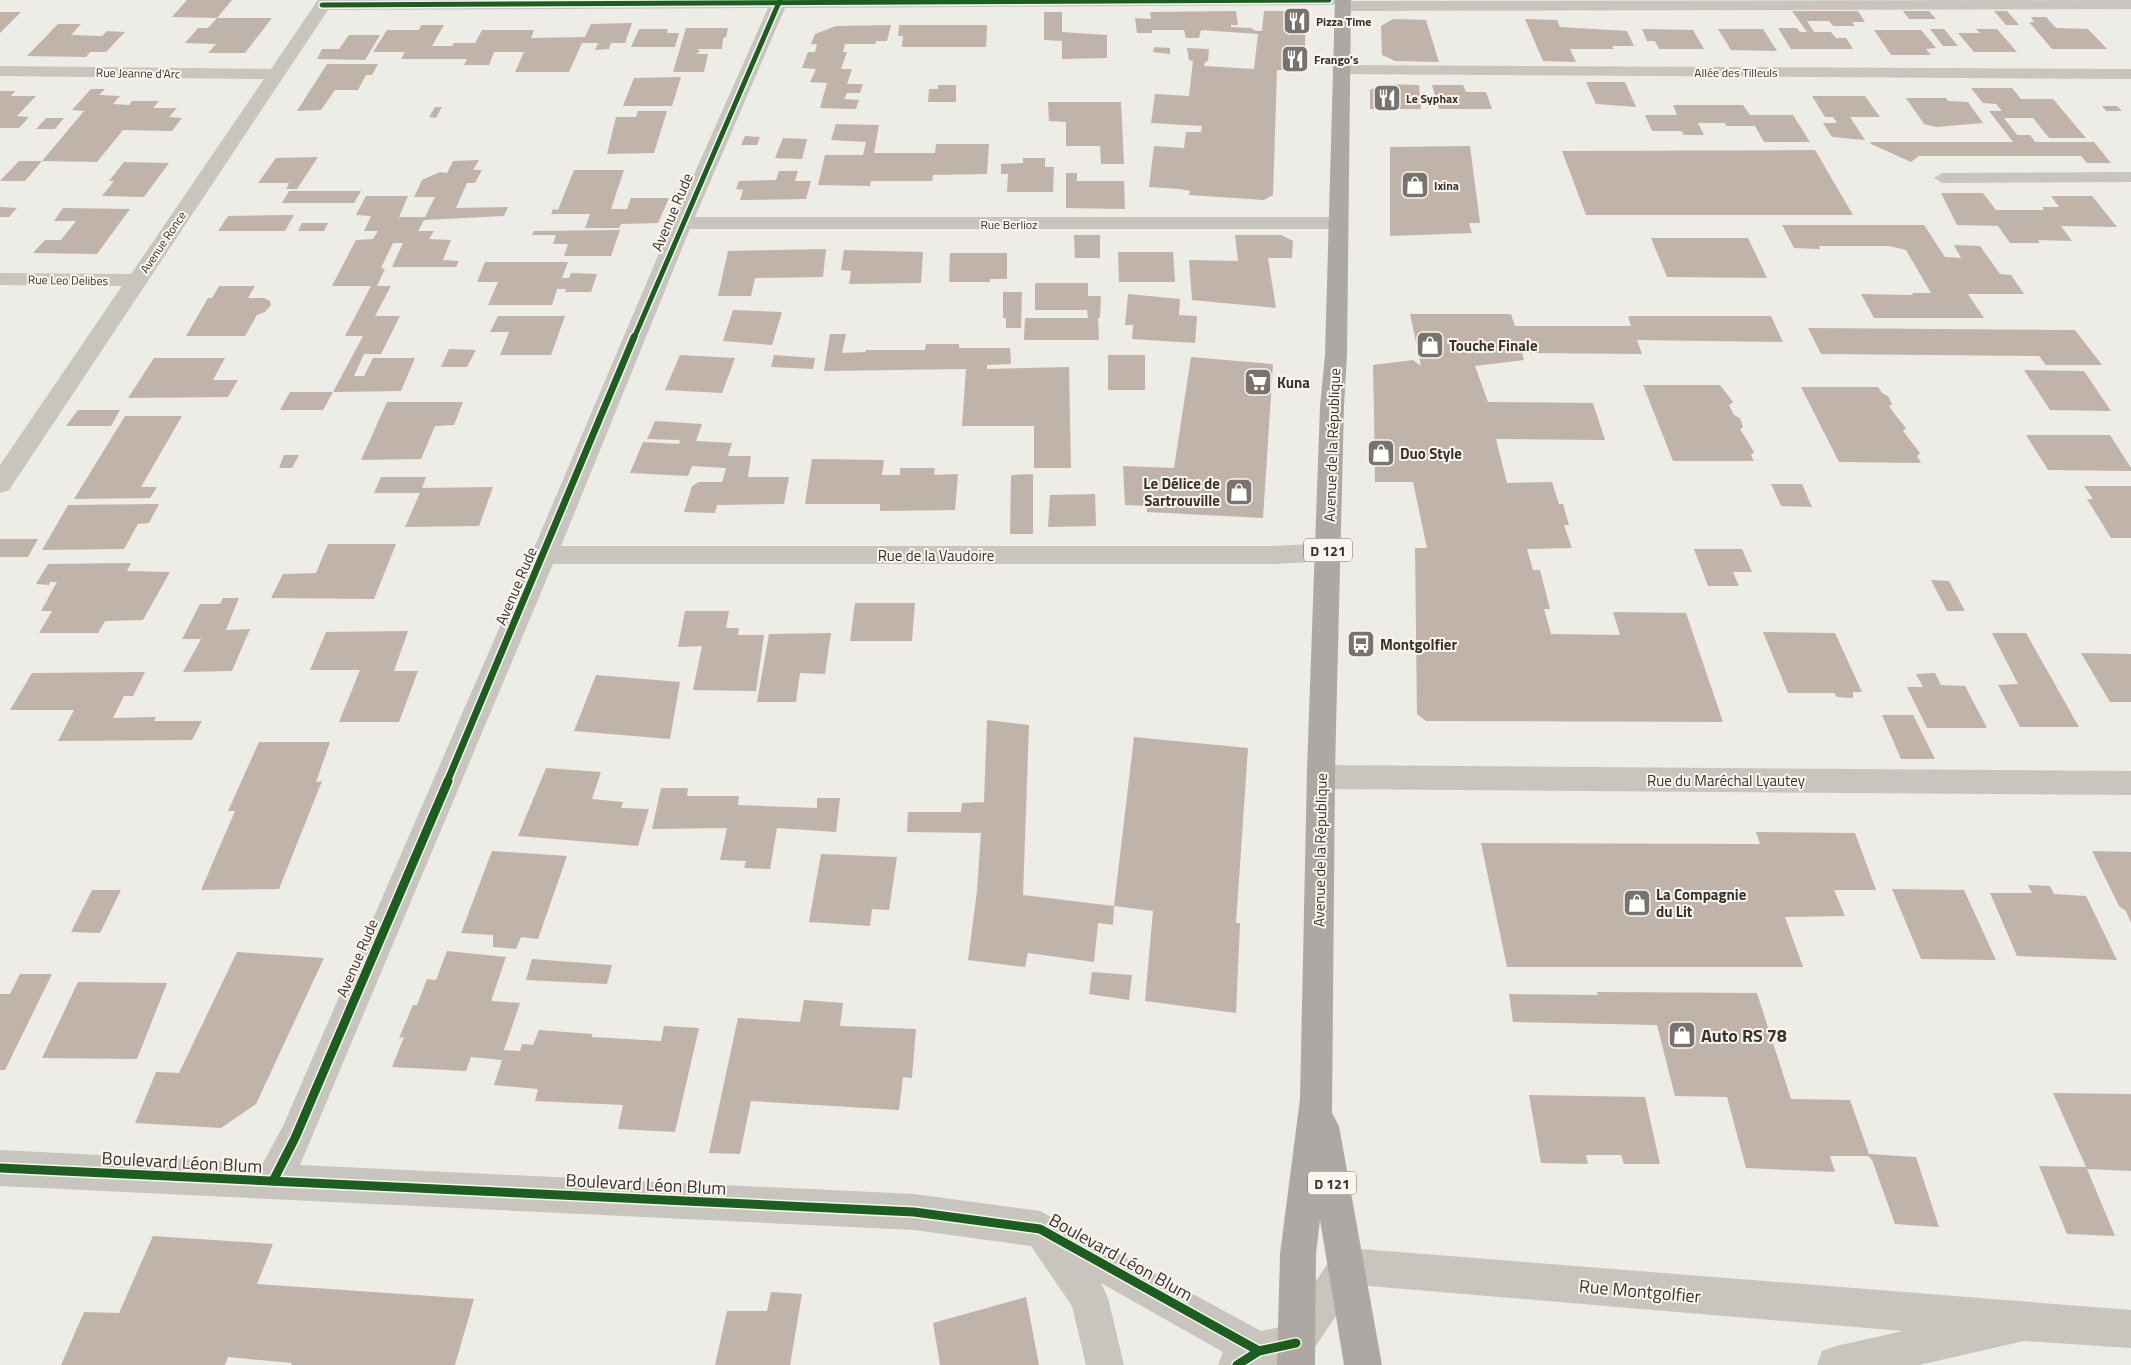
<svg xmlns="http://www.w3.org/2000/svg" width="2131" height="1365" viewBox="0 0 2131 1365" font-family="'Titillium Web',sans-serif">
<rect width="100%" height="100%" fill="#eeece6"/>
<!-- building -->
<g fill="#c0b3aa">
<path d="M187,0H232L217,18H272L245,53H208L216,44L185,43L198,28H208L217,18L172,17Z"/>
<path d="M1236,11L1238,25H1231V27L1251,28L1256,31H1262L1264,11H1296L1306,16L1304,71L1277,70L1273,195L1264,200L1189,195L1190,191L1180,189L1149,187L1154,146L1184,148L1186,132H1201L1202,126L1151,123L1155,94L1189,96L1193,61L1189,60L1187,48L1209,49L1208,61L1205,62L1204,66L1254,69L1258,34L1201,30L1199,38H1186L1184,30H1152V33H1137L1135,18L1151,19L1150,12Z"/>
<path d="M1792,11H1858L1865,22H1852L1855,26H1833L1829,21H1807L1814,32H1831L1836,38H1846L1853,49H1791L1778,28H1797L1800,32H1807Z"/>
<path d="M1903,11H1929L1936,19H1909Z"/>
<path d="M1994,11H2007L2019,25H2006Z"/>
<path d="M0,12H21L0,33Z"/>
<path d="M1044,12H1062V32L1107,35V58L1062,59V41L1044,40Z"/>
<path d="M2031,17H2046L2056,28L2088,29L2107,49H2052L2029,22H2034Z"/>
<path d="M1393,19L1426,20L1439,62L1395,61L1382,55L1381,26Z"/>
<path d="M1525,19L1557,20L1560,27L1627,31L1634,46H1612L1614,49H1570L1576,62L1543,61Z"/>
<path d="M632,23L625,43H611L609,49L595,50L598,43H582L569,72H515L524,52H494L489,65H464L467,59H401L405,52H373L387,30H419L421,25H444L432,46H452L454,43H475L482,30H534L531,38L585,37L591,24Z"/>
<path d="M58,24H81L71,35L102,36L107,31L125,32L106,52H90L86,57L27,56Z"/>
<path d="M891,25L887,41H876L875,44H845L843,52H847L841,69H852L847,84H863L860,93H847L844,99L859,100L856,109L820,108L827,83L810,82L816,69L802,68L808,52H815L817,44H811L815,34L836,26Z"/>
<path d="M899,25H987L986,47H902L903,36H898Z"/>
<path d="M686,28H728L726,37L723,38L722,49H697L700,51L696,54H708L704,72H673Z"/>
<path d="M639,29H668L667,33H679L675,47H631Z"/>
<path d="M1642,29L1693,30L1704,49H1659L1655,41H1647Z"/>
<path d="M1718,29H1763L1777,51L1731,50Z"/>
<path d="M1930,29H1944L1958,46H1943Z"/>
<path d="M1976,29H1997L2017,52H1974L1958,33H1980Z"/>
<path d="M1874,30H1921L1936,48L1926,49L1931,55H1891Z"/>
<path d="M349,35H380L365,60L317,59L322,49H339Z"/>
<path d="M1154,47L1170,48V54L1153,52Z"/>
<path d="M327,64H378L372,75H366L358,90H335L321,110L297,111Z"/>
<path d="M681,77L672,106H623L634,78Z"/>
<path d="M1586,82H1625L1636,107L1596,104Z"/>
<path d="M1383,84L1419,85L1421,109H1370V90Z"/>
<path d="M938,85H956V102H928L929,89H938Z"/>
<path d="M1432,85H1463L1466,92H1486L1492,109H1439Z"/>
<path d="M1971,88H2012L2021,99H2053L2086,138H2049L2033,118H2004L2017,135H2030L2035,142H2094L2111,163H2087L2081,156H1919L1911,162L1871,144L1870,142H2013L1989,111H2002L1996,104L1983,103Z"/>
<path d="M91,89H105L99,95L120,96L113,104L129,105L132,101H159L153,108H177L169,117L182,118L172,131L123,130L97,162L42,161L84,111L72,110Z"/>
<path d="M0,91H15L11,96H36L17,116L29,117L19,128H0Z"/>
<path d="M1812,96H1865L1880,117H1850L1865,140L1832,137L1823,123H1837L1833,117H1825Z"/>
<path d="M1906,98H1946L1948,101L1968,102L1983,123L1936,127L1924,124Z"/>
<path d="M1048,102H1121L1124,164H1101L1100,146H1066V122L1049,121Z"/>
<path d="M1673,105H1743L1750,115H1793L1810,142H1764L1755,126H1726L1725,123H1698L1704,135H1684L1681,131H1652L1645,115H1677Z"/>
<path d="M2102,106H2117L2122,111H2106Z"/>
<path d="M435,107H442L436,118L429,117Z"/>
<path d="M638,111H667L654,153L607,154L616,117H636Z"/>
<path d="M46,118H64L55,129H36Z"/>
<path d="M836,124L879,125L874,153H935L936,144H989L987,174L933,175L932,181H871L870,186L818,185L825,155H863L866,142L831,140Z"/>
<path d="M745,136L760,137L757,145H741Z"/>
<path d="M783,138L807,139L802,159L775,158Z"/>
<path d="M1470,146L1480,223H1469L1472,233L1390,236V147Z"/>
<path d="M1815,150L1853,215H1586L1562,151Z"/>
<path d="M318,157L297,189H286L289,183H258L276,158Z"/>
<path d="M1023,158H1045V167H1054L1053,192H1007L1008,174H1001V164L1023,163Z"/>
<path d="M479,160L473,170H482L475,183H467L456,208L508,207L504,216L424,220L418,231H434L429,239L451,240L443,260L459,261L456,267H392L403,243H393L381,268L385,269L377,286H391L375,316H400L381,354H364L354,376H364L373,358H415L401,391L333,392L363,336H345L371,286H332L356,240L373,239L378,231H364L371,216L356,215L366,196H408L399,217H425L435,197H414L422,180L440,172L447,173L453,161Z"/>
<path d="M19,161H42L25,181H0Z"/>
<path d="M124,162L169,163L144,197L102,196L114,181H109Z"/>
<path d="M574,170H624L611,209H627L631,198H669L658,223L621,224L619,228H585L590,214H551L553,209L558,210Z"/>
<path d="M779,171H798L795,181H811L806,199L740,200L743,190L736,189L739,181L776,180Z"/>
<path d="M1066,173H1077V181H1124L1125,209L1066,208Z"/>
<path d="M289,191H361L354,203H282Z"/>
<path d="M1941,193H1983L1996,210H2044L2042,207H2059L2051,196H2092L2117,227L2061,226L2072,241L2038,240L2040,243H2010L1998,226L1957,225Z"/>
<path d="M0,207L17,208L9,217H0Z"/>
<path d="M63,208L130,209L97,254L33,253L45,240H61L76,221H54Z"/>
<path d="M294,215L285,231H218L228,216Z"/>
<path d="M302,223H328L324,231H298Z"/>
<path d="M1782,225H1924L1945,257L1961,258L1954,245L1980,246L2000,274L2011,275L2024,294H1968L1984,318H1874L1861,294L1912,295L1913,293H1931L1906,250L1889,246H1819L1820,249L1794,248Z"/>
<path d="M620,230L611,256H564L568,244H553L556,235H532L534,231Z"/>
<path d="M1074,235H1100V258H1075Z"/>
<path d="M1235,235H1281L1293,241L1292,258H1268L1276,308L1192,300L1189,260L1238,261Z"/>
<path d="M1651,238H1748L1767,278L1667,277Z"/>
<path d="M826,249L823,277L755,278L751,296H718L728,251Z"/>
<path d="M844,250L923,252L921,283L849,284L851,271L841,270Z"/>
<path d="M1118,252H1173L1175,282H1119Z"/>
<path d="M950,253H1007V279H990V282H949Z"/>
<path d="M485,262H568L562,278H569L571,273L597,274L591,292H565L566,289H557L552,305H488L498,282H477Z"/>
<path d="M1035,283H1088V296H1101L1100,318H1098L1099,340H1024L1025,318H1088L1087,310H1035Z"/>
<path d="M219,286H255L248,298H264L270,301L271,305L265,312L257,315L245,336H186L208,298H212Z"/>
<path d="M1003,292H1022L1021,328H1006V318H1003Z"/>
<path d="M1128,294L1180,299L1179,315L1197,316L1195,343L1132,339L1133,325H1125Z"/>
<path d="M733,310L782,312L772,345L723,341Z"/>
<path d="M1410,314H1511L1515,326H1631L1628,316H1771L1783,342L1637,340L1642,354L1522,353L1524,360L1475,366L1488,402L1593,403L1605,440L1496,439L1507,483L1552,482L1559,504H1563L1569,525H1564L1572,548L1527,549L1533,570H1540L1550,609H1544L1551,634L1620,635L1613,612L1686,613L1723,722L1426,721L1417,714L1415,548H1427L1413,482H1375L1374,409L1373,365L1413,360L1421,366Z"/>
<path d="M498,316H565L551,355H500L509,332H490Z"/>
<path d="M1808,328L2075,330L2102,365H2046L2039,356L1821,354Z"/>
<path d="M830,334H846L842,353L865,352L866,350H925L926,344H959V348H1010L1011,364L987,365V369L1069,367L1071,468H1034V426H962L966,369L824,371Z"/>
<path d="M449,349L476,350L467,367H441Z"/>
<path d="M680,355L735,358L722,393L665,390Z"/>
<path d="M774,355L815,358L813,369L771,367Z"/>
<rect x="1108" y="355" width="37" height="35"/>
<path d="M1191,357L1273,364L1263,518L1147,512V506L1125,505L1123,466L1174,468Z"/>
<path d="M154,358H225L213,380H238L228,397L128,398Z"/>
<path d="M2024,370L2084,371L2111,411L2050,410Z"/>
<path d="M1643,385H1720L1733,402L1729,405L1734,415L1740,418L1743,427L1740,429L1754,452L1751,455L1754,461H1673Z"/>
<path d="M1801,387H1878L1882,393L1888,396L1892,404L1889,406L1893,412L1906,428L1903,431L1920,453L1917,456L1921,463L1839,462Z"/>
<path d="M290,392H333L323,410H280Z"/>
<path d="M387,402H463L454,425L435,426L421,459L361,460Z"/>
<path d="M78,410H120L111,426H66Z"/>
<path d="M125,416H182L141,487H157L150,498L74,499Z"/>
<path d="M655,421L702,424L696,441L732,443L728,456H751L748,477H789L784,504L717,505L715,513L684,512L692,486L699,482H722L726,468L692,466L688,476L630,473L643,442L679,444L680,440L647,439Z"/>
<path d="M2026,435H2110L2131,468V471L2048,470Z"/>
<path d="M284,455H299L292,468H279Z"/>
<path d="M812,459L884,460L882,475H900V468H935L934,475L958,474L955,510L880,511V504H805Z"/>
<path d="M1033,474V534H1010L1011,475Z"/>
<path d="M381,477H426L422,488L493,487L479,526L405,527L420,493H374Z"/>
<path d="M1771,484H1802L1812,507L1781,506Z"/>
<path d="M2084,486H2131V538H2111L2087,499H2093Z"/>
<path d="M1095,494L1096,526L1048,527L1050,495Z"/>
<path d="M159,504L149,523L138,524L124,549L42,550L68,505Z"/>
<path d="M0,539H38L28,557H0Z"/>
<path d="M328,544H396L374,599L271,598L283,574L316,573Z"/>
<path d="M1694,549H1742L1752,572H1733L1739,586H1708Z"/>
<path d="M131,563L127,571L170,572L143,620L105,621L98,633H39L52,611H41L57,582H50L49,585L36,584L48,564Z"/>
<path d="M1931,580L1949,581L1965,611H1947Z"/>
<path d="M223,598H239L226,630L250,629L232,671L183,672L201,639H182L200,604H220Z"/>
<path d="M855,603H915L912,641H850Z"/>
<path d="M685,611H729L726,628H739L738,635H764L756,691L693,690L702,646L678,647Z"/>
<path d="M408,631L394,671H418L399,722H339L360,670H310L326,632Z"/>
<path d="M1763,632L1835,633L1862,692H1853V698L1837,697L1834,693H1788Z"/>
<path d="M831,633L825,674L800,673L796,702H757L769,634Z"/>
<path d="M1992,633H2026L2079,727H2020L1998,685L2018,684Z"/>
<path d="M2081,653L2131,654V702H2110Z"/>
<path d="M145,672L133,696H124L113,718L156,717L154,721H202L192,740L58,741L74,710H10L32,673Z"/>
<path d="M1935,673L1941,685L1965,686L1987,728H1927L1907,687H1923L1916,674Z"/>
<path d="M596,675L680,682L670,739L574,731Z"/>
<path d="M1882,715H1913L1935,759H1901Z"/>
<path d="M987,720L1029,725L1023,895L1114,906L1113,925L1098,923L1094,962L1028,953L1025,967L968,960L977,891L981,833L907,832L908,812H961L962,803L984,802Z"/>
<path d="M1134,737L1248,748L1236,923H1240L1236,1013L1145,1001L1153,911L1114,906Z"/>
<path d="M259,742H330L316,782L322,781L279,889L201,890L235,811H228Z"/>
<path d="M546,768L601,772L592,799L623,802L621,808L649,809L638,846L518,836Z"/>
<path d="M661,788H688L687,796H739L738,805L817,808V798H840L836,832L777,828L770,869L744,868L746,861L720,860L727,828L652,829Z"/>
<path d="M1756,832L1855,833L1876,890H1834L1845,916L1785,917L1803,967H1507L1481,843L1760,844Z"/>
<path d="M492,851L567,856L538,939L521,937L516,949L493,947V935L461,933Z"/>
<path d="M2092,851L2131,852V923L2126,911L2119,906Z"/>
<path d="M821,854L897,857L889,910L872,909L870,926L809,922Z"/>
<path d="M2028,885L2050,886L2054,894L2086,896L2117,960L2017,956L1990,893H2032Z"/>
<path d="M1892,889L1964,890L1996,960L1921,959Z"/>
<path d="M92,890H121L100,933L71,932Z"/>
<path d="M447,951L506,957L491,1001L520,1003L504,1050L520,1051L522,1044L533,1045L539,1030L592,1034V1037L661,1041L664,1026L699,1028L675,1132L618,1129L623,1105L535,1101L538,1089L494,1085L502,1060L471,1057L466,1071L392,1067L404,1037L399,1038L413,1005H417L427,979L436,980Z"/>
<path d="M237,952L324,958L256,1104L221,1128L135,1123L156,1072L179,1073Z"/>
<path d="M532,959L612,965L607,984L526,980Z"/>
<path d="M1092,972L1132,975L1129,1000L1089,994Z"/>
<path d="M20,974H52L5,1070H0V994H10Z"/>
<path d="M78,982L167,983L137,1059L42,1058Z"/>
<path d="M1597,992L1757,993L1791,1099L1850,1100L1869,1154L1916,1157L1939,1227L1895,1224L1872,1160L1868,1156H1830L1835,1172L1746,1168L1727,1097L1675,1096L1657,1025L1513,1022L1509,994L1598,995Z"/>
<path d="M804,1000L843,1003L840,1026L916,1029L912,1078L903,1077L899,1110L751,1101L740,1154L709,1153L738,1018L800,1022Z"/>
<path d="M2053,1093L2131,1094V1171L2087,1169L2115,1236L2067,1234L2039,1166L2086,1167Z"/>
<path d="M1529,1095L1645,1097L1660,1164H1624L1621,1155H1586L1588,1164L1541,1163Z"/>
<path d="M153,1236L273,1244L257,1284L474,1299L455,1365H291L292,1363L228,1357L225,1365H61L84,1312L119,1313Z"/>
<path d="M771,1292L802,1294L790,1365H715L727,1311H767Z"/>
<path d="M1026,1297L1039,1365H940L933,1323Z"/>
</g>
<g fill="none" stroke-linecap="round" stroke-linejoin="round">
<!-- lane -->
<path fill="#c8c4be" fill-rule="evenodd" d="M2131,172V182L1942,183L1934,178L1942,173Z"/>
<!-- street -->
<g fill="#c8c4be" fill-rule="evenodd">
<path d="M318,0H1337L1335,4L1329,5L785,8L695,217H1337L1344,219L1347,223L1344,227L1337,229H690L561,546H1275L1328,543L1337,545L1341,552L1337,559L1328,561L1275,564H553L300,1165L914,1194L1040,1211L1261,1331L1285,1326L1335,1253L1348,1248L2131,1310V1348L2024,1341L1919,1365H1817L1822,1351L1836,1346L1903,1331L1357,1285L1309,1356L1282,1365H1218L1223,1352L1101,1283L1108,1298L1124,1365H1086L1072,1306L1031,1246L914,1230L0,1186V1150L263,1163L283,1126L531,555L663,244L768,8L328,10L9,490L0,493V465L122,286L0,285V273L131,274L264,79L0,76V66L271,69Z"/>
<path d="M2131,0V9L1343,11L1337,10L1335,6L1337,2L1343,1Z"/>
<path d="M1341,65L2131,69V79L1335,74L1332,70L1335,66Z"/>
<path d="M1322,765L2131,771V795L1322,789L1312,786L1308,777L1312,768Z"/>
</g>
<!-- primary -->
<path fill="#ada8a3" fill-rule="evenodd" d="M1335,0H1351L1347,355L1344,406L1335,770L1332,1113L1339,1126L1382,1365H1344L1320,1220L1316,1254L1315,1365H1277L1280,1254L1300,1099L1307,770L1320,406L1325,355Z"/>
<!-- cycleway-far2 casing -->
<g stroke="#faf6ef" stroke-width="8">
<g id="cycleway-far2">
<path d="M322,5L1329,0"/>
<path d="M634,338L780,0"/>
</g>
</g>
<!-- cycleway-far1 casing -->
<g stroke="#faf6ef" stroke-width="10">
<path id="cycleway-far1" d="M447,782L634,337"/>
</g>
<!-- cycleway casing -->
<g stroke="#faf6ef" stroke-width="12">
<g id="cycleway">
<path d="M0,1168L914,1212L1040,1229L1259,1351"/>
<path d="M273,1181L295,1138L448,781"/>
<path d="M1237,1365L1259,1351L1296,1343"/>
</g>
</g>
<!-- cycleway-far2 -->
<use href="#cycleway-far2" stroke="#1b5e20" stroke-width="5"/>
<!-- cycleway-far1 -->
<use href="#cycleway-far1" stroke="#1b5e20" stroke-width="7"/>
<!-- cycleway -->
<use href="#cycleway" stroke="#1b5e20" stroke-width="9"/>
</g>
<!-- icons -->
<defs>
<g id="restaurant-square" transform="scale(1.4375)"><rect x="-9" y="-9" width="18" height="18" rx="4" fill="#78736e" stroke="#faf6ef"/><path d="M-5-6h1v4h1v-4h1v4h1v-4h1v5L-1.5 .5V6h-2V.5L-5-1ZM5-6V6H3V1.5H1.5Q1.5-4 5-6Z" fill="#fff"/></g>
<g id="shop-square" transform="scale(1.4375)"><rect x="-9" y="-9" width="18" height="18" rx="4" fill="#78736e" stroke="#faf6ef"/><path d="M-5-2.5h2.3a2.7 3.5 0 0 1 5.4 0H5L5.5 6h-11ZM-1.5-2.5h3a1.5 2.3 0 0 0-3 0Z" fill="#fff"/></g>
<g id="supermarket-square" transform="scale(1.4375)"><rect x="-9" y="-9" width="18" height="18" rx="4" fill="#78736e" stroke="#faf6ef"/><path d="M-6-5.5h2.5l.6 2H6L4.5 2H-2.5L-4.4-4H-6ZM-1.5 3.2a1.3 1.3 0 1 0 .1 0ZM3 3.2a1.3 1.3 0 1 0 .1 0Z" fill="#fff"/></g>
<g id="bus-square" transform="scale(1.4375)"><rect x="-9" y="-9" width="18" height="18" rx="4" fill="#78736e" stroke="#faf6ef"/><path d="M-5-6H5V4H4V6H2V4H-2V6H-4V4H-5ZM-3.5-4V0h7V-4ZM-3.5 1.2v1.5H-2V1.2ZM2 1.2v1.5H3.5V1.2Z" fill="#fff"/></g>
</defs>
<g fill-rule="evenodd">
<use href="#restaurant-square" x="1297" y="21"/>
<use href="#restaurant-square" x="1295" y="59"/>
<use href="#restaurant-square" x="1387" y="98"/>
<use href="#shop-square" x="1415" y="185"/>
<use href="#shop-square" x="1430" y="345"/>
<use href="#supermarket-square" x="1258" y="382"/>
<use href="#shop-square" x="1381" y="453"/>
<use href="#shop-square" x="1239" y="492"/>
<use href="#bus-square" x="1361" y="644"/>
<use href="#shop-square" x="1637" y="903"/>
<use href="#shop-square" x="1682" y="1035"/>
</g>
<g text-anchor="middle" dominant-baseline="central" stroke-width="4" stroke-linejoin="round" paint-order="stroke">
<!-- far-poi labels -->
<g font-size="12" font-weight="bold" fill="#39322d" stroke="#faf6ef" text-anchor="start">
<text x="1316" y="21">Pizza Time</text>
<text x="1314" y="59">Frango's</text>
<text x="1406" y="98">Le Syphax</text>
<text x="1434" y="185">Ixina</text>
</g>
<!-- far-street labels -->
<g font-size="12" fill="#39322d" stroke="#faf6ef">
<text x="1736" y="72">Allée des Tilleuls</text>
<text transform="translate(138 73) rotate(1)">Rue Jeanne d'Arc</text>
<text x="1009" y="224">Rue Berlioz</text>
<text transform="translate(163 242) rotate(-56)">Avenue Ronce</text>
<text transform="translate(68 280) rotate(1)">Rue Leo Delibes</text>
</g>
<!-- shield labels -->
<g fill="#faf6ef" stroke="#736d67" stroke-width="1">
<rect x="1304" y="538.5" width="48" height="23" rx="4"/>
<rect x="1308" y="1171.5" width="48" height="23" rx="4"/>
</g>
<g font-size="14" font-weight="bold" fill="#39322d">
<text x="1328" y="550">D 121</text>
<text x="1332" y="1183">D 121</text>
</g>
<!-- street labels -->
<g font-size="15" fill="#39322d" stroke="#faf6ef">
<text transform="translate(672 212) rotate(-67)">Avenue Rude</text>
<text transform="translate(1332 445) rotate(-88)">Avenue de la République</text>
<text x="936" y="555">Rue de la Vaudoire</text>
<text transform="translate(516 586) rotate(-67)">Avenue Rude</text>
<text x="1726" y="780">Rue du Maréchal Lyautey</text>
<text transform="translate(1320 850) rotate(-89)">Avenue de la République</text>
<text transform="translate(357 958) rotate(-67)">Avenue Rude</text>
</g>
<!-- poi labels -->
<g font-size="15" font-weight="bold" fill="#39322d" stroke="#faf6ef" text-anchor="start">
<text x="1449" y="345">Touche Finale</text>
<text x="1277" y="382">Kuna</text>
<text x="1400" y="453">Duo Style</text>
<text x="1220" y="483" text-anchor="end">Le Délice de<tspan x="1220" dy="17">Sartrouville</tspan></text>
<text x="1380" y="644">Montgolfier</text>
<text x="1656" y="894">La Compagnie<tspan x="1656" dy="17">du Lit</tspan></text>
</g>
<!-- near-poi labels -->
<g font-size="18" font-weight="bold" fill="#39322d" stroke="#faf6ef" text-anchor="start">
<text x="1701" y="1035">Auto RS 78</text>
</g>
<!-- near-street labels -->
<g font-size="18" fill="#39322d" stroke="#faf6ef">
<text transform="translate(182 1162) rotate(3)">Boulevard Léon Blum</text>
<text transform="translate(646 1184) rotate(3)">Boulevard Léon Blum</text>
<text transform="translate(1121 1257) rotate(29)">Boulevard Léon Blum</text>
<text transform="translate(1640 1291) rotate(5)">Rue Montgolfier</text>
</g>
</g>
</svg>
